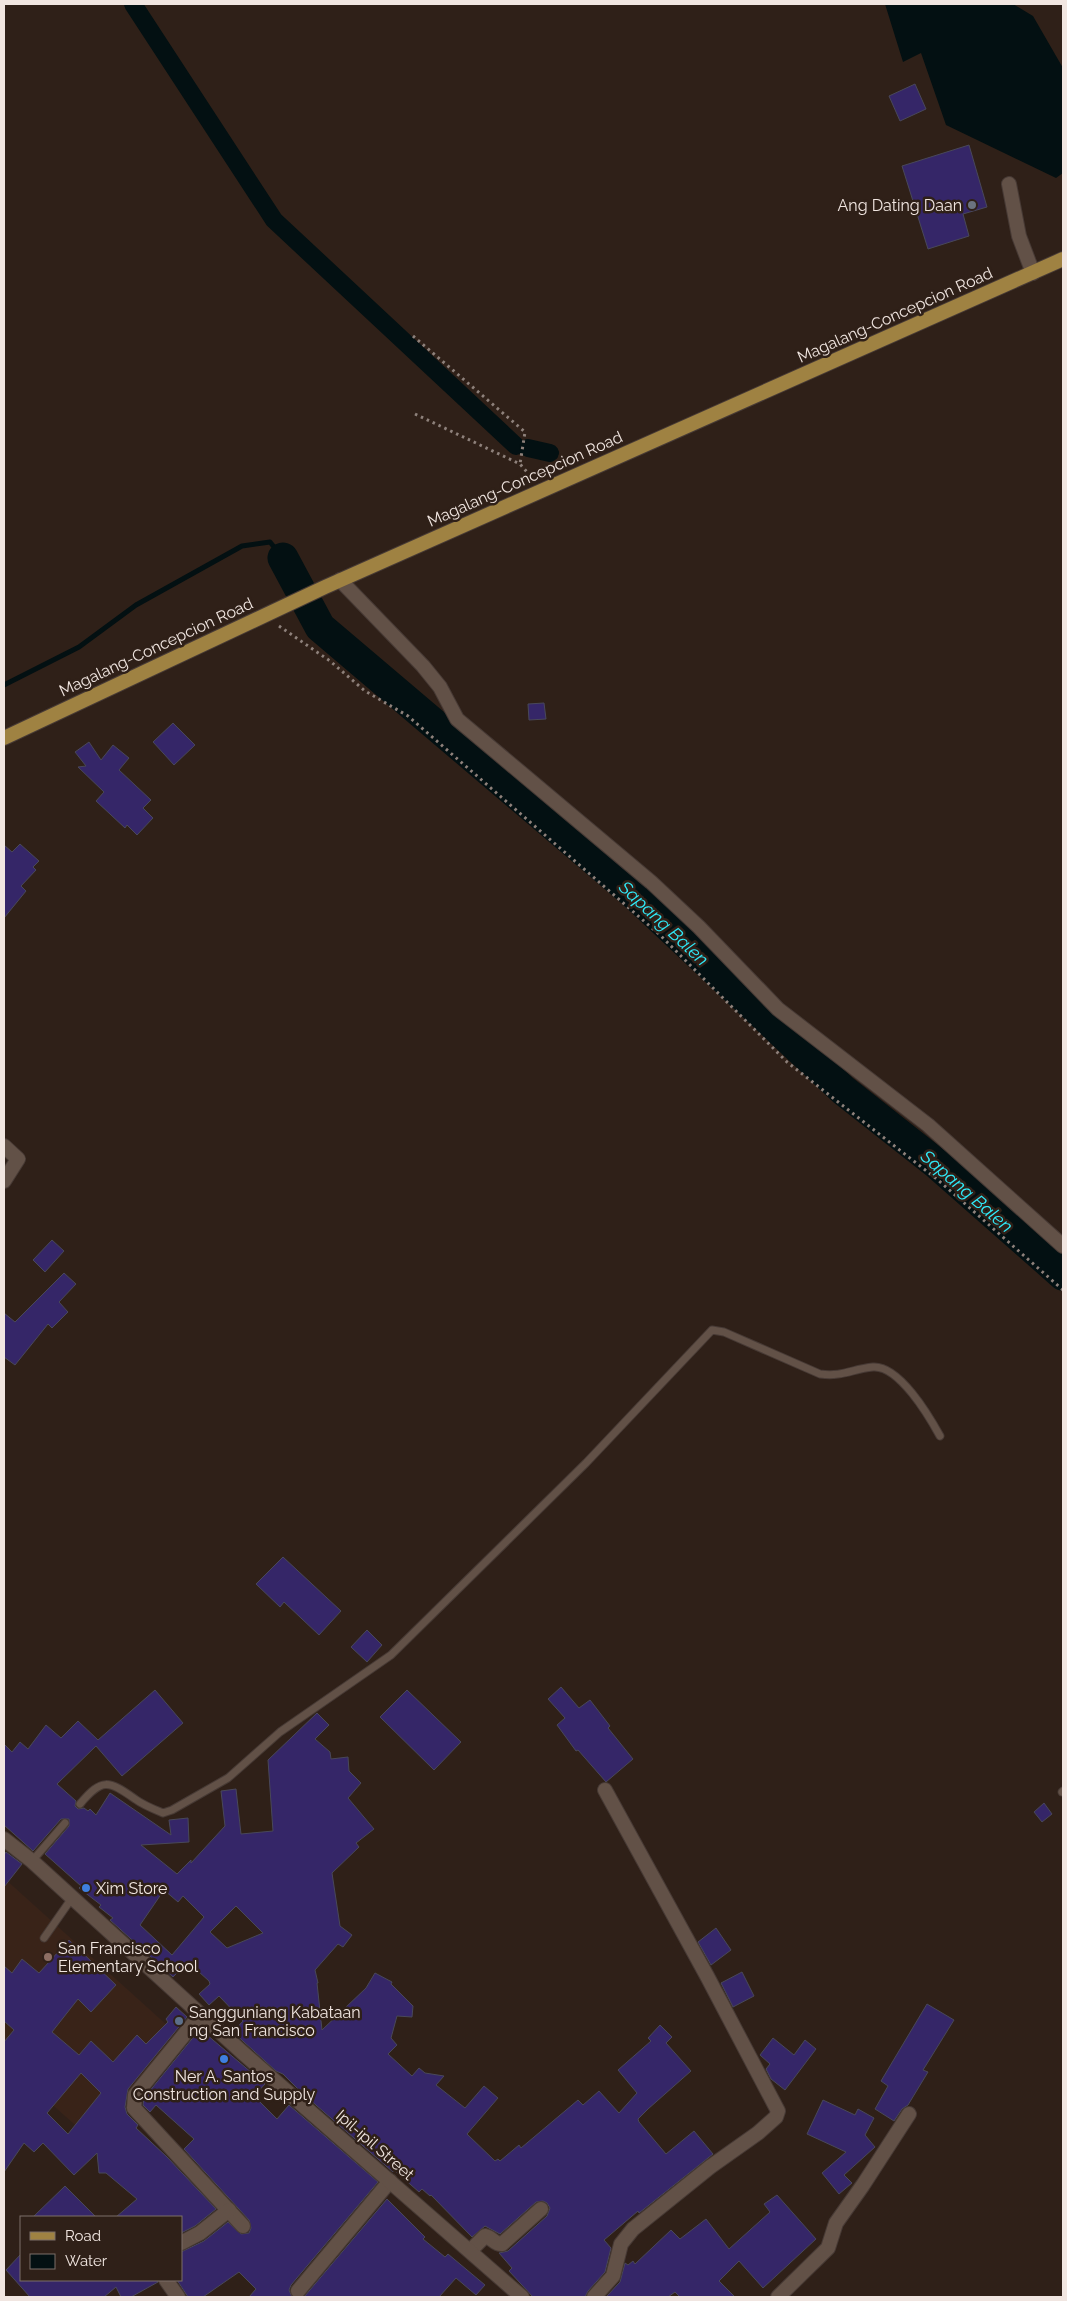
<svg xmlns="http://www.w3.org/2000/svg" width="1067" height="2301" viewBox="0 0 1067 2301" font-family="Raleway,sans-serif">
<rect width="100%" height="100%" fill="#2f2018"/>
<!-- built -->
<path fill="#392318" d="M4,1878L179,2036L91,2139L4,2062Z"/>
<!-- water -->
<path fill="#031012" d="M885,4H1013L1033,16L1063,68V173L1056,178L946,125L921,53L903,62Z"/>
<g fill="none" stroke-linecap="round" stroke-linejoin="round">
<!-- stream -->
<path stroke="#031012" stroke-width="5" d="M4,685L79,647L136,605L242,546L270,542L283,558"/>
<!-- canal -->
<g stroke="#031012" stroke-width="18">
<path d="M133,4L274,220L516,446"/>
<path d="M528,448L550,453"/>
</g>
<!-- river -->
<path stroke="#031012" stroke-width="31" d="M283,558L320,627L632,892L843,1090L937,1164L1063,1275"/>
</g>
<!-- building -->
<g fill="#352668" stroke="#494859" fill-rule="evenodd">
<path d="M915,84L926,109L900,121L889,96Z"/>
<path d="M969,145L987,207L963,214L969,236L928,249L902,166Z"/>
<path d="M544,703L546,719L529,720L528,704Z"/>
<path d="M173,723L195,745L174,765L153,742Z"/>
<path d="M89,742L101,760L113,745L129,758L119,770L151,800L143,808L153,818L137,835L127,825L125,828L96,801L104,792L78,767L86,766L75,752Z"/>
<path d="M20,844L39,861L33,867L36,870L21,886L26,891L4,918V845L12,852Z"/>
<path d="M52,1240L64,1251L45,1272L33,1260Z"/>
<path d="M64,1273L76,1284L59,1302L68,1312L52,1328L48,1324L15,1365L4,1357V1313L15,1322Z"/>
<path d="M283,1557L341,1611L319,1635L284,1602L280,1607L256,1584Z"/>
<path d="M367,1630L382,1645L367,1662L351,1647Z"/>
<path d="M561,1687L579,1708L590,1700L610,1726L608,1728L633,1759L606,1782L578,1750L576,1751L557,1725L565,1718L548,1699Z"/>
<path d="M155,1690L183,1723L122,1776L96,1746L57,1784L76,1801L75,1806L78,1809L84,1808L88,1811L90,1809L96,1815L110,1793L171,1835L169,1820L188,1818L189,1842L141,1845L177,1874L191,1860V1863L225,1826L221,1791L236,1789L241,1834L273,1831L268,1760L317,1713L329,1725L315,1739L330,1752L331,1759L348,1757L349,1771L361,1783L348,1798L374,1829L356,1843L359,1847L332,1873L340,1926L352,1935L343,1947L338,1944L315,1970L318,1983H317L322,2030L366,1988L375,1973L392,1982L391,1984L413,2006L412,2017L397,2016L391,2038L397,2045L388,2054L412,2076L419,2068L425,2073L444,2076L436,2085L465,2108L484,2086L498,2098L467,2134L495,2161L498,2159L500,2161L519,2145L521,2148L578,2100L583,2105L599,2091L619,2113L637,2093L618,2070L651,2041L648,2038L660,2025L672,2037L666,2043L691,2071L648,2109L638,2119L639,2122L666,2154L694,2131L713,2154L639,2213L638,2211L604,2240L611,2248L605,2272L588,2291L585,2297H533L509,2271L512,2268L499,2253L508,2251L547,2216L550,2208L547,2203L543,2201L536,2202L500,2234L485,2226L472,2237L431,2195L430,2196L422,2189L419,2192L394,2170L393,2172L301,2092L283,2074L276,2071L233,2032L243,2021L219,1996L209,2005L199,1994L210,1984L209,1981L188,1962L173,1977L110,1920L113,1918L99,1907L101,1905L79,1888L81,1886L45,1854L69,1826V1819H61L33,1851L4,1825V1744L12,1752L20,1742L28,1749L46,1725L61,1738L78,1721L98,1740ZM164,1890L178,1902L183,1896L204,1917L172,1955L140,1925ZM236,1906L263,1933L227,1948L210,1932Z"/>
<path d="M407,1690L461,1742L434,1770L380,1717Z"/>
<path d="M1044,1803L1052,1814L1042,1822L1034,1812Z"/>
<path d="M6,1852L22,1864L4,1887V1855Z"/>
<path d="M716,1928L731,1950L711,1965L698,1942Z"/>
<path d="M69,1940L116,1985L91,2012L78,1999L52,2032L79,2055L91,2041L113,2062L137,2035L146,2044L168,2022L166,2019L176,2007L187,2017L128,2089L125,2107L127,2114L138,2125L136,2128L167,2157L216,2209L195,2226L181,2233V2217H116L137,2199L106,2173H99L97,2153L74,2175L43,2143L34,2152L24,2143L4,2172V2042L14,2030L4,2021V1966L12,1973L22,1959L39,1973ZM81,2073L101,2093L68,2134L47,2113Z"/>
<path d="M742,1972L754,1996L733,2007L721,1983Z"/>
<path d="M927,2004L954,2020L923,2070L928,2072L908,2105L902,2109L894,2121L875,2109L888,2086L881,2081Z"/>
<path d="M200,2029L265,2084L254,2096L277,2119L289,2105L378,2182L291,2285L289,2290L292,2297H249L256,2289L239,2272L203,2297H188L177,2280H181V2252L204,2241L228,2222L241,2234L249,2233L251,2228L249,2220L184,2149L194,2139L156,2105L150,2112L143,2105L144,2098Z"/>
<path d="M773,2038L794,2055L805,2040L816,2049L785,2090L771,2079L766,2069L770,2064L760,2055Z"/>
<path d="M823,2100L855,2115L858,2109L874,2118L865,2135L875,2147L844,2175L852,2183L839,2194L822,2173L846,2152L807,2134Z"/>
<path d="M65,2186L96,2217H33Z"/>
<path d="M777,2195L816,2239L763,2288L739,2261L719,2281L735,2297H680L675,2292L668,2297H606L620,2282L625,2263L628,2265L633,2261L635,2264L671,2230L680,2239L706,2219L729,2249L770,2212L764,2204Z"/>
<path d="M387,2199L425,2237L423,2239L445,2257L448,2254L485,2285L476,2295L456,2278L439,2297H304Z"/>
<path d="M21,2254V2280H157L158,2282L131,2297H121L116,2287L104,2297H30L6,2270Z"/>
</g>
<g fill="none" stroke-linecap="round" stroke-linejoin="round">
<!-- service casing -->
<g stroke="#473a35" stroke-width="9">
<g id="service">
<path d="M1062,1792L1063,1791"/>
<path d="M80,1804C102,1778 108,1780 135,1799C143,1805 153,1809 163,1813L172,1810L228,1778L280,1732L391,1655L586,1463L712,1330L724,1332L820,1374C843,1377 852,1369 873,1367C899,1365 929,1416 940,1436"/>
<path d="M32,1861L65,1823"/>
<path d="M44,1938L72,1898"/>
</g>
</g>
<!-- minor casing -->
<g stroke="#473a35" stroke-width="16">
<g id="minor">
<path d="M1009,184L1019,236L1033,273"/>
<path d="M340,580L423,666L440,687L457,719L651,882L699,927L778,1009L928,1125L1063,1246"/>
<path d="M4,1146L18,1159L4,1181"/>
<path d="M201,2014L135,2095L134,2108L243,2226"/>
<path d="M181,2243L200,2233L229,2210"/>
<path d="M470,2251L485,2236C492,2237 495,2245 502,2244L541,2209"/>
<path d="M166,2280L178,2297"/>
<path d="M298,2291L390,2181"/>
<path d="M594,2297L613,2276L621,2244L633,2229L710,2167L758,2133L776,2117L778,2111L707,1976L605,1790"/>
<path d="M778,2297L828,2248L836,2223L863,2185L909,2114"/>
</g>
</g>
<!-- tertiary casing -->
<g stroke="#473a35" stroke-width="16">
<path id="tertiary" d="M4,1839L32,1861L243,2053L522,2297"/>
</g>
<!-- primary casing -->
<g stroke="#473a35" stroke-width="16">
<path id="primary" d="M4,738L325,587L1063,259"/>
</g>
<!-- path -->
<g stroke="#8e817b" stroke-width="3" stroke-dasharray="2.5 4" stroke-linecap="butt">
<path d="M413,336L525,432L520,464"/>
<path d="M415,414L520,464L533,479"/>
<path d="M279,626L330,661L365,691L408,716L660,935L787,1062L938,1180L1063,1290"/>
</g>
<!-- service -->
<use href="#service" stroke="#625147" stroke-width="7"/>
<!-- minor -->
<use href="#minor" stroke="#625147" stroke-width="14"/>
<!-- tertiary -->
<use href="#tertiary" stroke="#625147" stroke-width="14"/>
<!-- primary -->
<use href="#primary" stroke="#9f8242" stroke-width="14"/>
</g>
<!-- markers -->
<circle fill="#6b7280" stroke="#2f2018" stroke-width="2" cx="972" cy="205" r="5"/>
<g fill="#3f7fe0" stroke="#2f2018" stroke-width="2">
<circle cx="86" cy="1888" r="5"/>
<circle cx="224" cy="2059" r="5"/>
</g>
<circle fill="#8d6e63" stroke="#2f2018" stroke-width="2" cx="48" cy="1957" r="5"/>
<circle fill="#5c6f8a" stroke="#2f2018" stroke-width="2" cx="179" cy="2021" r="5"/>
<g text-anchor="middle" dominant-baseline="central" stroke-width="5" stroke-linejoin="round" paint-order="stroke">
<!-- poi labels -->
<g font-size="16" fill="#f1e6e1" stroke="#2f2018" text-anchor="start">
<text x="962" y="205" text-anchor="end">Ang Dating Daan</text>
<text x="96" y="1888">Xim Store</text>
<text x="58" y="1948">San Francisco<tspan x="58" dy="18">Elementary School</tspan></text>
<text x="189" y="2012">Sangguniang Kabataan<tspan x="189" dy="18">ng San Francisco</tspan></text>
<text x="224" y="2076" text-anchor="middle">Ner A. Santos<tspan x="224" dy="18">Construction and Supply</tspan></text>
</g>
<!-- street labels -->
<g font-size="16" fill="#f1e6e1" stroke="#2f2018">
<text transform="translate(895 315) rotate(-24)">Magalang-Concepcion Road</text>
<text transform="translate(525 479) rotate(-24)">Magalang-Concepcion Road</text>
<text transform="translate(156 647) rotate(-25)">Magalang-Concepcion Road</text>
<text transform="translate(375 2145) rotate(41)">Ipil-ipil Street</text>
</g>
<!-- water labels -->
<g font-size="18" font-style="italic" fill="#2febfa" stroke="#2f2018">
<text transform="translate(664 923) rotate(43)">Sapang Balen</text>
<text transform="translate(967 1191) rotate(41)">Sapang Balen</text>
</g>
</g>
<!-- border -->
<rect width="1067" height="2301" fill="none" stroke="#f1e6e1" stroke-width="10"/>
<!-- legend -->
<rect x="20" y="2216" width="162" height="65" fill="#2f2018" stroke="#7d6f68"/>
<rect x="30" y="2232" width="25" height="8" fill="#9f8242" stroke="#7d6f68"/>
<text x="65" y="2241" font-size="15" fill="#f1e6e1">Road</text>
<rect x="30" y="2254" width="25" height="15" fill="#031012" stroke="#7d6f68"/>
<text x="65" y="2266" font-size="15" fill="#f1e6e1">Water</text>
</svg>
